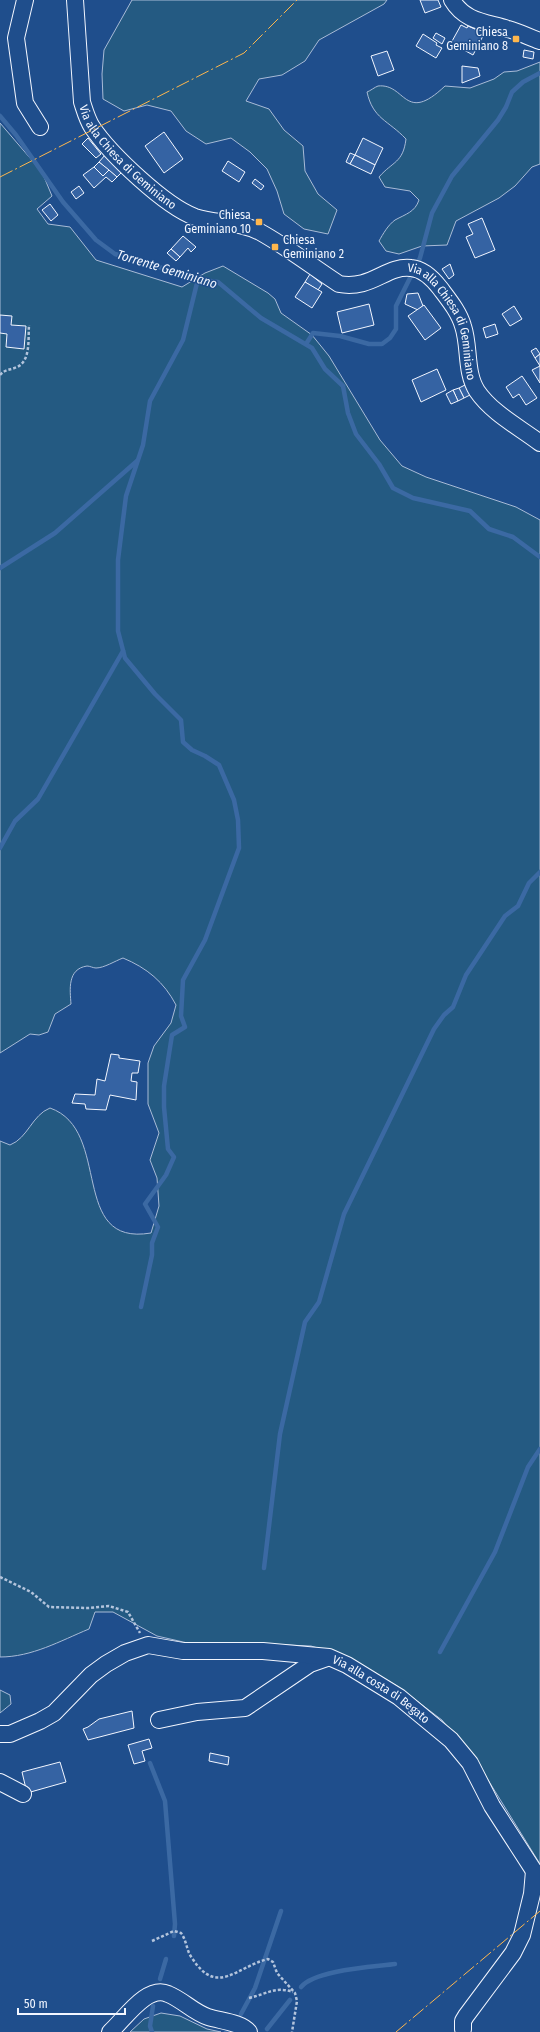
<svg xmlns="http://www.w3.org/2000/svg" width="540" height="2032" viewBox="0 0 540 2032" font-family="'Fira Sans Condensed',sans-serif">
<rect width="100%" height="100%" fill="#1f4e8c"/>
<!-- green -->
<g fill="#245a82" stroke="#a8bbd7">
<path d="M132,0H387L384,4L319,40L305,61L282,75L259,79L246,101L269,109L284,130L303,146L305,171L318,194L337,210L328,234L304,229L284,214L277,191L267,169L250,152L231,138L206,144L186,131L171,111L147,105L124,111L103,99L102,74L104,50Z"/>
<path d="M540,62V164L532,167L515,186L499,198L456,221L447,245L422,246L399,254L386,251L379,241C383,234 388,225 395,220C406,214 415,212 419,200L410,191L385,187L379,177C393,161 403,163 406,139C388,120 373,119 367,92C370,91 375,87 378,86C406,83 404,125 445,86L470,88L494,79L504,72L517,71Z"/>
<path d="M0,123L42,172L52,196L37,209L48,224L70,227L96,260L182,287L205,273L223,266L268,293L275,299L281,313L312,335L329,356L380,440L402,466L426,477L516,507L540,520V1864L480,1767L442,1720L397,1686L348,1657L311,1646L240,1643L192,1644L157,1636L113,1612H95L89,1629C60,1641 32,1657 0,1657V1141L10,1145C28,1138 32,1115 50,1108C113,1130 68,1247 151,1233L159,1206L157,1178L150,1160L159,1133L148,1104V1063L154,1046L171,1023L176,1005C164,982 147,968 123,958C115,961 104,968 96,968C93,968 90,966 87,966C67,969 70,990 71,1004L55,1014L48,1032L39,1035L30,1034L0,1053Z"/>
<path d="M0,1690L10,1695L11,1704L0,1713Z"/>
<path d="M161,2013L180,2016L207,2029L221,2032H130L144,2019Z"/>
</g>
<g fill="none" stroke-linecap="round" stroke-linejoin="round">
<!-- stream -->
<g stroke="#3b69a3" stroke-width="4.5">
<path d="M0,116L16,135L63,202L96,240L115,254L203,280L218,282L261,318L312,348L325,369L343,386L348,413L356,434L379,464L393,488L413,498L470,511L489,529L513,537L540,557"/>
<path d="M306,344L313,333L340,336L369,344H382L390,338L396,329V306L420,258L432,213L452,176L498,120L506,107L512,92L523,82L540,73"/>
<path d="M0,568L55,533L137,461"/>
<path d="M0,848L15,821L38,799L123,651"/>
<path d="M141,1307L152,1255V1243L158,1227L145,1204L166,1175L174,1157L168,1149L164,1107V1086L172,1035L185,1027L181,1016L183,980L205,940L239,848L238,820L234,800L219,765L205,756L192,750L183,742L181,720L155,694L125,658L118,631V560L126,496L143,445L150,401L183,340L198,279"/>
<path d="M264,1568L280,1434L305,1322L319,1302L344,1214L434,1029L444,1015L453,1007L466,975L505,916L518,906L529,883L540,872"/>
<path d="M440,1652L495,1552L528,1467L540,1449"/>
<path d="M150,1763L165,1801L175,1924L174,1936"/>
<path d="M160,1979L166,1959"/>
<path d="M301,1987C315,1970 372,1967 395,1964"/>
<path d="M241,2014L255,1988L281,1911"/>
<path d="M267,2029L290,2000"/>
<path d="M152,2032L150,2026L153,2006"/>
<path d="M226,2032L230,2029"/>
</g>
</g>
<!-- building -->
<g fill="#3563a3" stroke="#f2f6ff">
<path d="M420,0H438L441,7L425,13Z"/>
<path d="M461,25L467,28L468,26L477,30L476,33L483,36L473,55L451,43Z"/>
<path d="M436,33L445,38L442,44L433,38Z"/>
<path d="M423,34L437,43L436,45L442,48L436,58L416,46Z"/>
<path d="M524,50L534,52L533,59L523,57Z"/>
<path d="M387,51L394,70L378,76L371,56Z"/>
<path d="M462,66L478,68L480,76L462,83Z"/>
<path d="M164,132L183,159L164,173L145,146Z"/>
<path d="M88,138L101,154L96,158L82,144Z"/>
<path d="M363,138L383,148L375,165L355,155Z"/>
<path d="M350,153L355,155L350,164L346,162Z"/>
<path d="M105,155L114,162L113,164L115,166L116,165L123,171L117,177L99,162Z"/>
<path d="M355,155L375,165L371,174L350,164Z"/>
<path d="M228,161L245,172L239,182L222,171Z"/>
<path d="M99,162L109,170L103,176L94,167Z"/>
<path d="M94,167L103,176L109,170L117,177L112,182L106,177L94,188L83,175Z"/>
<path d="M255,179L264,186L261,190L252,183Z"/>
<path d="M79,186L84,193L76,199L71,192Z"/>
<path d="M50,204L58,215L51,221L42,210Z"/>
<path d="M482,218L495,250L475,258L466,237L473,234L468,224Z"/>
<path d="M183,236L196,247L191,252L188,248L180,257L171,249Z"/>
<path d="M171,249L180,257L176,261L167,253Z"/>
<path d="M450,264L454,275L449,279L442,269Z"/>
<path d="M310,274L322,284L318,290L305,282Z"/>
<path d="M305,282L322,292L312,308L295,297Z"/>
<path d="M418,293L423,306L418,310L405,304L407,294Z"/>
<path d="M369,304L374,325L342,333L337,312Z"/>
<path d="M424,305L441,328L425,340L408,316Z"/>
<path d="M514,306L522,319L510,326L502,314Z"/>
<path d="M0,315L12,316L11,325L26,326L24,349L6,347L7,334L0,333Z"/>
<path d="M495,324L498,334L486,338L483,328Z"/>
<path d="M536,348L540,354L535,358L531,351Z"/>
<path d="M540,354V366L535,358Z"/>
<path d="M540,366V383L532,370Z"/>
<path d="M437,369L446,390L421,402L412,380Z"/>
<path d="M522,376L537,398L526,405L519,394L513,398L506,387Z"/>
<path d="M465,385L470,395L464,398L459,388Z"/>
<path d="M459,388L464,398L458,401L453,390Z"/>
<path d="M453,390L458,401L451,404L446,394Z"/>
<path d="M111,1054L119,1055V1058L140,1061L138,1073H132L131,1081L137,1082L136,1100L110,1095L106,1110L86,1109L85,1104L72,1103L75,1094L95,1095L97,1079L105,1081Z"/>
<path d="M132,1711L134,1728L88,1740L83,1729L88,1727L99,1719Z"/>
<path d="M149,1739L152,1748L142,1751L145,1761L134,1764L128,1745Z"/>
<path d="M210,1753L229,1757L228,1765L209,1761Z"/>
<path d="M60,1762L66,1782L27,1793L22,1772Z"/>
</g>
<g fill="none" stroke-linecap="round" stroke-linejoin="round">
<!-- minor casing -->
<g stroke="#f2f6ff" stroke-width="18">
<g id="minor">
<path d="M25,0L16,38L25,103L40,127"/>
<path id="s1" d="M75,0L82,102C85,111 87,119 92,127C110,154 165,206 195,217C216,224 239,221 260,232C287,247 313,267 339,284C372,290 386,265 411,268C423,269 433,279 440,288C449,300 459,312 463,326C470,347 465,372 477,391C492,413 519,427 540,443"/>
<path d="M452,0C465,22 486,22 508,29C519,32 529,37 540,41"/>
<path d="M159,1720L197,1712L245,1708L310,1664L327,1658"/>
<path id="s2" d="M0,1734H10L40,1721L54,1713L91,1675L106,1664L125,1653L148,1645L183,1651H263L329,1657L347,1665L399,1697L451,1740L470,1763L492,1806L534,1871L540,1878"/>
<path d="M0,1782L23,1794"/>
<path d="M463,2029V2021L466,2016L513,1953L522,1935L532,1894L534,1871"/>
<path d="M110,2032C124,2020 147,1984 168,1994C183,2000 193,2012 208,2017C220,2021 241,2022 249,2032"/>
</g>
</g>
<!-- path -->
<g stroke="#b3c4dc" stroke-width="2.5" stroke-dasharray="3 2" stroke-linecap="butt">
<path d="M0,375C5,369 11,370 17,367C31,361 28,338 29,325"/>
<path d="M0,1577L31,1592L49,1607L88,1608L109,1606L128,1612L140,1633"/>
<path d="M152,1941L174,1931L181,1933C187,1941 186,1950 192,1958C217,1997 236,1967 268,1959L273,1962L277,1973L295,1993L297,2001L292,2032"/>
<path d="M249,1998C267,1994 275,1986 293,1992"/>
</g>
<!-- minor -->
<use href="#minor" stroke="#1f4e8c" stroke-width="16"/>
<!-- power -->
<g stroke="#ffb74d" stroke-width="1" stroke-dasharray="14 3 2 3" stroke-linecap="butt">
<path d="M0,177L244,53L297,0"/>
<path d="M396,2032L540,1911"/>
</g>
</g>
<!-- markers -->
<g fill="#ffb74d" stroke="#1f4e8c" stroke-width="1.5">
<rect x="512" y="35" width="8" height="8" rx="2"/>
<rect x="255" y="218" width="8" height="8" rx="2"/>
<rect x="271" y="243" width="8" height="8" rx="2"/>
</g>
<g text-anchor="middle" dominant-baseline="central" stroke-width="3" stroke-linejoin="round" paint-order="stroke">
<!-- poi labels -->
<g font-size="12" fill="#f2f6ff" stroke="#1f4e8c" text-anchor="end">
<text x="508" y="32">Chiesa<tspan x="508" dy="14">Geminiano 8</tspan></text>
<text x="251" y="215">Chiesa<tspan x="251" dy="14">Geminiano 10</tspan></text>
<text x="283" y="240" text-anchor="start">Chiesa<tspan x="283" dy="14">Geminiano 2</tspan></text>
</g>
<!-- street labels -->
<g font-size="12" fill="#f2f6ff" stroke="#1f4e8c">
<text stroke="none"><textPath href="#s1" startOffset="175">Via alla Chiesa di Geminiano</textPath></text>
<text stroke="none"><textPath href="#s1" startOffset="570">Via alla Chiesa di Geminiano</textPath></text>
<text stroke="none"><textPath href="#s2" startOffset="420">Via alla costa di Begato</textPath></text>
</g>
<!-- water labels -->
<g font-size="13" font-style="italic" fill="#f2f6ff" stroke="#1f4e8c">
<text transform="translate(167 269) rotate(17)">Torrente Geminiano</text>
</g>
</g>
<!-- scale -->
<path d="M18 2008v6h107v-6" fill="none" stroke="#f2f6ff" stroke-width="2"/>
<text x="24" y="2008" font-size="12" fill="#f2f6ff" stroke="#1f4e8c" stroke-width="3" paint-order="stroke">50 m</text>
</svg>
